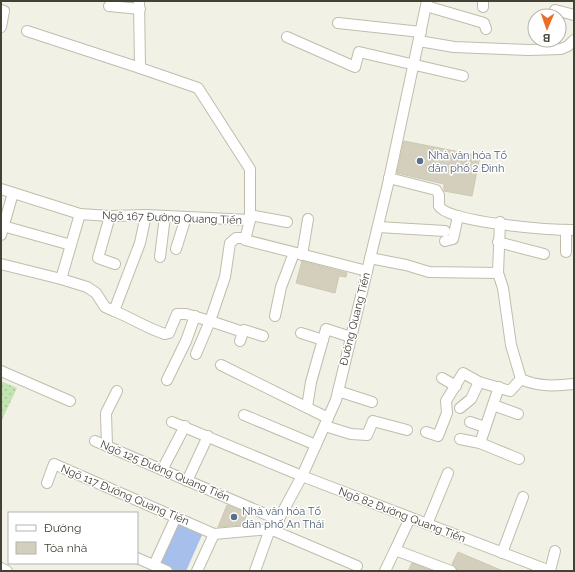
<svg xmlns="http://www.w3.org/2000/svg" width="575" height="572" viewBox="0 0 575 572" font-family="Raleway,sans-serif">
<defs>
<pattern id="park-dots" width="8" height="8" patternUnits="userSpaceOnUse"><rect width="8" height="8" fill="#c2e4b1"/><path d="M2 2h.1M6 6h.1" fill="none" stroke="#a8c599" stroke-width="1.8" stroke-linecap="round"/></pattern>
</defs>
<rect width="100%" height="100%" fill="#f2f1e6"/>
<!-- park -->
<path fill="url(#park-dots)" d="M1,381L17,388L1,422Z"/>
<!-- water -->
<path fill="#a6c0eb" d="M175,522L202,535L186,571H176L157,562Z"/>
<!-- building -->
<g fill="#d3cfbc" stroke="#cdc8b0">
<path d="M404,141L480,156L472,196L444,191V184L397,173Z"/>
<path d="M302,261L347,273L346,277L339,276L335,293L296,283Z"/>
<path d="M227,505L247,513L243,525L218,527Z"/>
<path d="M458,552L503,571H457L456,567L452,564Z"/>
<path d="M412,563L432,571H408Z"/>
</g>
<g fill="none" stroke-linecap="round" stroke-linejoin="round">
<!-- minor casing -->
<g stroke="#c0bdac" stroke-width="12">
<g id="minor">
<path d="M139,1L140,68L198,88L250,169V220"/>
<path d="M109,6L140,9"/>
<path d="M426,6L484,23L486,29"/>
<path d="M483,7V1"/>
<path d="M1,10L4,11L1,27"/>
<path d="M555,10L574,15"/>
<path d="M338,23L421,32"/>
<path d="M27,31L140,68"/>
<path d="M287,37L355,67L359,52L463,76"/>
<path d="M419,41L454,47L529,50L561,49L568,46L574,40"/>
<path d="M389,178L436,190L439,195V206C448,223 552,230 574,230"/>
<path d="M1,189L80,214L110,216L146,215L250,220L245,240L367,271"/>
<path d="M250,215L287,222"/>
<path d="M110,216L98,258L115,264"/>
<path d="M500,222L498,273L503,288L511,345L521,379C538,387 556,386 574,384"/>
<path d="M3,226L71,245"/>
<path d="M378,227L445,231"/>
<path d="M1,235L13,193"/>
<path d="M445,241L453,239L458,216"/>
<path d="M498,242L544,254"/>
<path d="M176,249L186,217"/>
<path d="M566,252V230"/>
<path d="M302,255L308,219"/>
<path d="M160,257L165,216"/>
<path d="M370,258L406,265L429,272L498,273"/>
<path d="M1,264L61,279L87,287L96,293L105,307L114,311L140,243L146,215"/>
<path d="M61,279L80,214"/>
<path d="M114,311C132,318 146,328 165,334L169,333L177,314H186L210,321L225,277L230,243L236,238H246"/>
<path d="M275,316L281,287L294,253"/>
<path d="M243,332L244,330L263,336"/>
<path d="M301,333L323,340"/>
<path d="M196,354L210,321L243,332L240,341"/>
<path d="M221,365L328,418"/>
<path d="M1,371L70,401"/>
<path d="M442,378L456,386"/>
<path d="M167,380L186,341L195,316"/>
<path d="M338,391L372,402"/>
<path d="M493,405L518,414"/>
<path d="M307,407L311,382L326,329L351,337"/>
<path d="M460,408L471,399L479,382"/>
<path d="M244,415L316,445"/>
<path d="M172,422L302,476L550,571L555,551"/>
<path d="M470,422L485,427"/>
<path d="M325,426L351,434L367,435L373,421L407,430"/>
<path d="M426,432L438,436L447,413L446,401L463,373L479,382L510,391L521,379"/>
<path d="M460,439L480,443L519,459"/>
<path d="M95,441L279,520"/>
<path d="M480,443L499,387"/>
<path d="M107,446L106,413L117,391"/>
<path d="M162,470L185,426"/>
<path d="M187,481L208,436"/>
<path d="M47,483L54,464L214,534L270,529L275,526L302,476L336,400L388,184L427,1"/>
<path d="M427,524L448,473"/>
<path d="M270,529L357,566"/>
<path d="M395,550L410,518"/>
<path d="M502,553L523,497"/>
<path d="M137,558L167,571"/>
<path d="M154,565L176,517"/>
<path d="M1,568L7,571"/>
<path d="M197,571L214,534"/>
<path d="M255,571L270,529"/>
<path d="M385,571L395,550L451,571"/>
</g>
</g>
<!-- minor -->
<use href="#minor" stroke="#fff" stroke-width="10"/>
</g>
<!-- markers -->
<g fill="#5c6f8a" stroke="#fff" stroke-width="1.5">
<circle cx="420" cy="161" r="4"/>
<circle cx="234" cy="517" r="4"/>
</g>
<g text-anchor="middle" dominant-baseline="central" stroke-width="3" stroke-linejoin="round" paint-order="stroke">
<!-- service labels -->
<g font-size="11" fill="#4e5e75" stroke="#fff" text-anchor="start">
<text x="428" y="155">Nhà văn hóa Tổ<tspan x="428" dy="13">dân phố 2 Đình</tspan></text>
<text x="242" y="511">Nhà văn hóa Tổ<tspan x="242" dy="13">dân phố An Thái</tspan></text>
</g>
<!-- street labels -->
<g font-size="11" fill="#444236" stroke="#fff">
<text transform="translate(172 218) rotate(2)">Ngõ 167 Đường Quang Tiến</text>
<text transform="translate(355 319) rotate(-76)">Đường Quang Tiến</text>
<text transform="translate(165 471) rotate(23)">Ngõ 125 Đường Quang Tiến</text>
<text transform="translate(125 495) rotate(23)">Ngõ 117 Đường Quang Tiến</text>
<text transform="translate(402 515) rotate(21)">Ngõ 82 Đường Quang Tiến</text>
</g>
</g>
<!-- border -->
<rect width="575" height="572" fill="none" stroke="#444236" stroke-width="4"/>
<!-- legend -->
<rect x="8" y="512" width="130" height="52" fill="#ffffff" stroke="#b4b3af"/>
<rect x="16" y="525" width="20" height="6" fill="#ffffff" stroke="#b4b3af"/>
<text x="44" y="532" font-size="12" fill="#444236">Đường</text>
<rect x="16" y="542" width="20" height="12" fill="#d3cfbc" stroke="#b4b3af"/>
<text x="44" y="552" font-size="12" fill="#444236">Tòa nhà</text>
<!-- north arrow -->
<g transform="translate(547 28) rotate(182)"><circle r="19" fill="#ffffff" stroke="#b4b3af"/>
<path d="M0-3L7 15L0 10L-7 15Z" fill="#ec6d23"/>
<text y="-6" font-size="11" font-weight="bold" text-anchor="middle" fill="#444236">B</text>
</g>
</svg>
